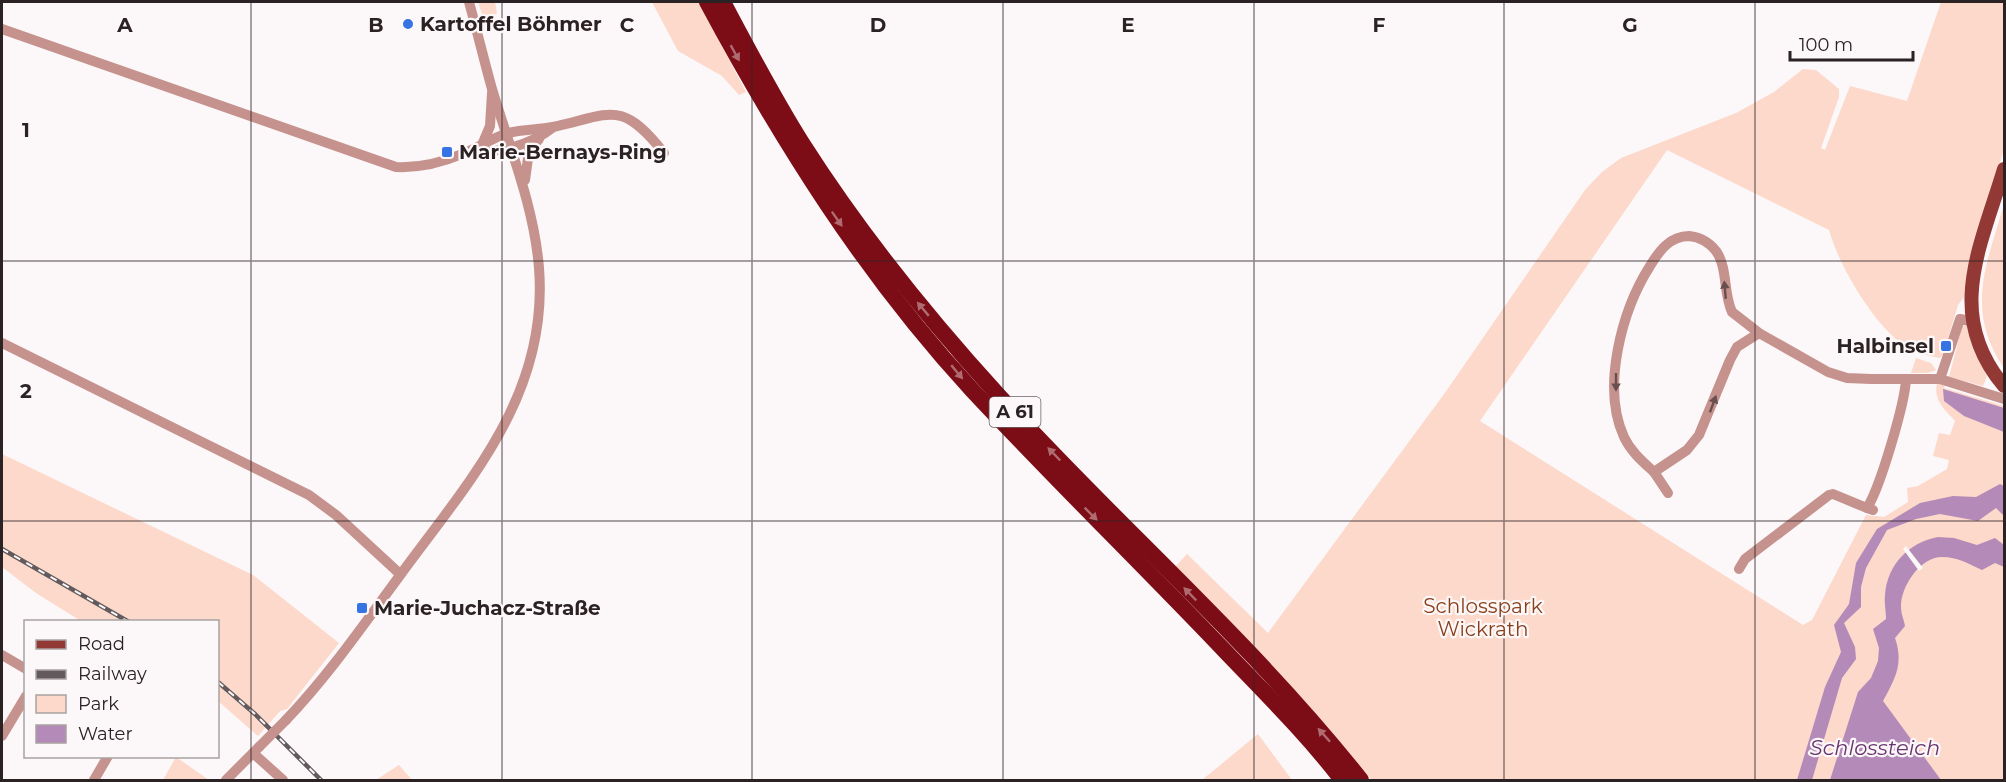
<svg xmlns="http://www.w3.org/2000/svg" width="2006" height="782" viewBox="0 0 2006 782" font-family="Montserrat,sans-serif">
<rect width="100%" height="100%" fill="#fcf7f8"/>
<!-- green -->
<g fill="#fcd9ca">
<path d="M478,2H495L497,13L485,23Z"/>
<path d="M652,2H699L746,92L739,95L722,76L678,51Z"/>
<path d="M1941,2H2004V149L1967,275L1964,297L1958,305L1943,355L1939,358C1928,355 1917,354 1908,348C1875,328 1839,266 1829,230L1667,150L1480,421L1803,625L1812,620L1866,515L1884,517L1908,502L1907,488L1918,486L1947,469L1949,460L1933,456L1939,433L1950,435L1955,421C1944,409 1933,400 1937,383L1945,384L1944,388L2004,406V780H1372L1293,689L1174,568L1187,554L1268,633L1447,390L1585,190L1602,172L1621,158L1736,113L1774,92L1803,69L1816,70L1839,89V97L1821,148L1825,150L1850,86L1907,101Z"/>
<path d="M2004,205V368C1965,311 1986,265 2004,205Z"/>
<path d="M1967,324L1973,349L1987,376L1983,386L1949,377L1962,327Z"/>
<path d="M1916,358L1931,363L1936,370L1928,373H1911Z"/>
<path d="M2,454L253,575L339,643L287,709L280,711L258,736L218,701V622L81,621L36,593L2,567Z"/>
<path d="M1258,734L1292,780H1202Z"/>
<path d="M176,757L209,780H163Z"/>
<path d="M399,765L412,780H376Z"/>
</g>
<!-- water -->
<g fill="#b48ab9">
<path d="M1943,389L2004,408V432L1964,416L1944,401Z"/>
<path d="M2000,484L2004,486V516L1996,508L1978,521L1940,514L1916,519L1887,530L1866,568L1861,587V607L1844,623L1855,647L1856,659L1842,678L1812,780H1797L1825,687L1841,652L1834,625L1849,604L1856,563L1877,529L1920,503L1953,496L1976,497Z"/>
<path d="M1938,537L1954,538L1977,545L1995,538L2004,545V567L1995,563L1982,570C1969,564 1958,557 1942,557C1920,557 1900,587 1901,608C1901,614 1904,620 1905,626L1895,638C1904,664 1895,679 1883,701L1941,780H1830L1858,692L1871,678L1878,661L1879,648L1873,629L1886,619C1886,611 1884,603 1885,595C1887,565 1909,542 1938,537Z"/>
</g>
<!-- pier -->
<path fill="#fcf7f8" d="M1906,546L1923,568L1919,571L1903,549Z"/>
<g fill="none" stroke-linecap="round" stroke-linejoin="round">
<!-- minor -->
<g stroke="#c6928d" stroke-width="10">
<path d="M2,29L396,167C419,168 441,163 462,154C478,148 492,138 508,133C522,129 539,130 553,127C612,114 621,99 664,153"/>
<path d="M482,145L490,126L492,93"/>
<path d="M471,154C500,151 528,147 552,128"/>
<path d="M525,180L529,151L539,139"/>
<path d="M1759,333L1737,347L1730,360L1699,435L1687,450L1654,472C1643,462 1631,452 1624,437C1601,387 1622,310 1650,266C1659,251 1670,236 1689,236C1699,237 1709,242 1716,251C1728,268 1723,293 1732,312L1759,333L1828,372L1847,378L1871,379H1940L2004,399"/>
<path d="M2,343L309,495L336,515L400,574"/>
<path d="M1940,379L1960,319L1971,321"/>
<path d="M1654,472L1668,493"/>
<path d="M1873,510L1867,508C1880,488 1905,403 1906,379"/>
<path d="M1739,569L1745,559L1829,495L1833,494L1867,508"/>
<path d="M2,655L26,669"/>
<path d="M286,720C329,675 364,624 401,574C470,480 549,394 539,268C534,206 510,149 492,89C484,60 477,31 469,2"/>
<path d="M2,736L26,696"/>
<path d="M253,753L283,780"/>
<path d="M94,780L108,756"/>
<path d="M226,780L259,747"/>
</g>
<!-- major -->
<path stroke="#923936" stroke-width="14" d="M2004,169C1981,246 1944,315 2004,386"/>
<!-- highway -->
<g stroke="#7c0d16" stroke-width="16">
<path d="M707,2C781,140 865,274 972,390C1054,478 1140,562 1223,649C1264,692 1306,733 1342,780"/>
<path d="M723,2C748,49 773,97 802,143C860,234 927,317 999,396C1117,526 1252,642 1361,780"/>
</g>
<!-- rail casing -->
<g stroke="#625a5c" stroke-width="4.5">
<g id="rail">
<path d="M2,549L129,622"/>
<path d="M218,682L255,714L321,780"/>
</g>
</g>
<!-- rail -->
<use href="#rail" stroke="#fcf7f8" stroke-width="2" stroke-dasharray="7" stroke-linecap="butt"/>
<!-- minor-bridge -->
<path stroke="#c6928d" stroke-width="10" d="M259,747L286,720"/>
</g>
<!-- one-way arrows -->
<defs><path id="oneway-solid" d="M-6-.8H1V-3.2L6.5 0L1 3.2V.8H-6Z" transform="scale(1.5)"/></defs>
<g fill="#af6b70">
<use href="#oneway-solid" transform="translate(735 53) rotate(61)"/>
<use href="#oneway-solid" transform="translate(837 219) rotate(55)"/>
<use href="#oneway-solid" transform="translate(923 309) rotate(-130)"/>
<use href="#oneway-solid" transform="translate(957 372) rotate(50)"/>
<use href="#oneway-solid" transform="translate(1054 454) rotate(-134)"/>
<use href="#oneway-solid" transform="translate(1091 514) rotate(45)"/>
<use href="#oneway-solid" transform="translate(1190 594) rotate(-134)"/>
<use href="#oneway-solid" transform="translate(1324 735) rotate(-132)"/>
</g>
<g fill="#694f4e">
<use href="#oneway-solid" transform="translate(1725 290) rotate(-95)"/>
<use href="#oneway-solid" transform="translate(1616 382) rotate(90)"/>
<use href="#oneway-solid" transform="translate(1713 404) rotate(-70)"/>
</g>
<!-- grid -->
<path fill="none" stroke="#2b2224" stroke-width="1.5" stroke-opacity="0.55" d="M251,2V780M502,2V780M752,2V780M1003,2V780M1254,2V780M1504,2V780M1755,2V780M2,261H2004M2,521H2004"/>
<!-- markers -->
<g fill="#3774e3" stroke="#fcf7f8" stroke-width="2">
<circle cx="408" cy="24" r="6"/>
<rect x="441" y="146" width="12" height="12" rx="3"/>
<rect x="1940" y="340" width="12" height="12" rx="3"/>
<rect x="356" y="602" width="12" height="12" rx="3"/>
</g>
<g text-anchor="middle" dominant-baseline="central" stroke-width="4.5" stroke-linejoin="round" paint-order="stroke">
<!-- shield labels -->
<rect fill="#fcf7f8" stroke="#6a6264" stroke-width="1.5" x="989.5" y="397" width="51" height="30" rx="4.5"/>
<g font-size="18" font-weight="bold" fill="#2b2224">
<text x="1015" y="412">A 61</text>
</g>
<!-- poi labels -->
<g font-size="20" font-weight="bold" fill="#2b2224" stroke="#fcf7f8" text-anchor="start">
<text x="420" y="24">Kartoffel Böhmer</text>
<text x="459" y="152">Marie-Bernays-Ring</text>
<text x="1934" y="346" text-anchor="end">Halbinsel</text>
<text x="374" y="608">Marie-Juchacz-Straße</text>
</g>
<!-- park labels -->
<g font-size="20" fill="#893f19" stroke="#fcf7f8">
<text x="1483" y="606">Schlosspark<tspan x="1483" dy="23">Wickrath</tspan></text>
</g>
<!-- water labels -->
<g font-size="21" font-style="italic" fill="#693570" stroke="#fcf7f8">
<text x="1875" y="747">Schlossteich</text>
</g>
</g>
<g font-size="20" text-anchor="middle" font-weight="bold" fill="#2b2224" stroke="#fcf7f8" stroke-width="4.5" stroke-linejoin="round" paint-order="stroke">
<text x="125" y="32">A</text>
<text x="376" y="32">B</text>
<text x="627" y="32">C</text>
<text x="878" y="32">D</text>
<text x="1128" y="32">E</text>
<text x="1379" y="32">F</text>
<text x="1630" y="32">G</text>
<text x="26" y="137">1</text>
<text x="26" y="398">2</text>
</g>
<!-- border -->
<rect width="2006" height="782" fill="none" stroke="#2b2224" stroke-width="6"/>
<!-- legend -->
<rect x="24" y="620" width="195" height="138" fill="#fcf7f8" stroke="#a8a2a3" stroke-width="1.5"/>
<rect x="36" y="640" width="30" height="9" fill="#923936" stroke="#a8a2a3" stroke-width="1.5"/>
<text x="78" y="650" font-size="18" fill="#2b2224">Road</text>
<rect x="36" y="670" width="30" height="9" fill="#625a5c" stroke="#a8a2a3" stroke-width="1.5"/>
<text x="78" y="680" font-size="18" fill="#2b2224">Railway</text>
<rect x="36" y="695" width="30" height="18" fill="#fcd9ca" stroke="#a8a2a3" stroke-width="1.5"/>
<text x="78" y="710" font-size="18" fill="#2b2224">Park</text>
<rect x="36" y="725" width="30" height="18" fill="#b48ab9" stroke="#a8a2a3" stroke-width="1.5"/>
<text x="78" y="740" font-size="18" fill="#2b2224">Water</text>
<!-- scale -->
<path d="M1790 51v9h123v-9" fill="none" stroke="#2b2224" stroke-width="3"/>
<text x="1799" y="51" font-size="18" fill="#2b2224" stroke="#fcf7f8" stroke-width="4.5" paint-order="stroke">100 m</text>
</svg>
